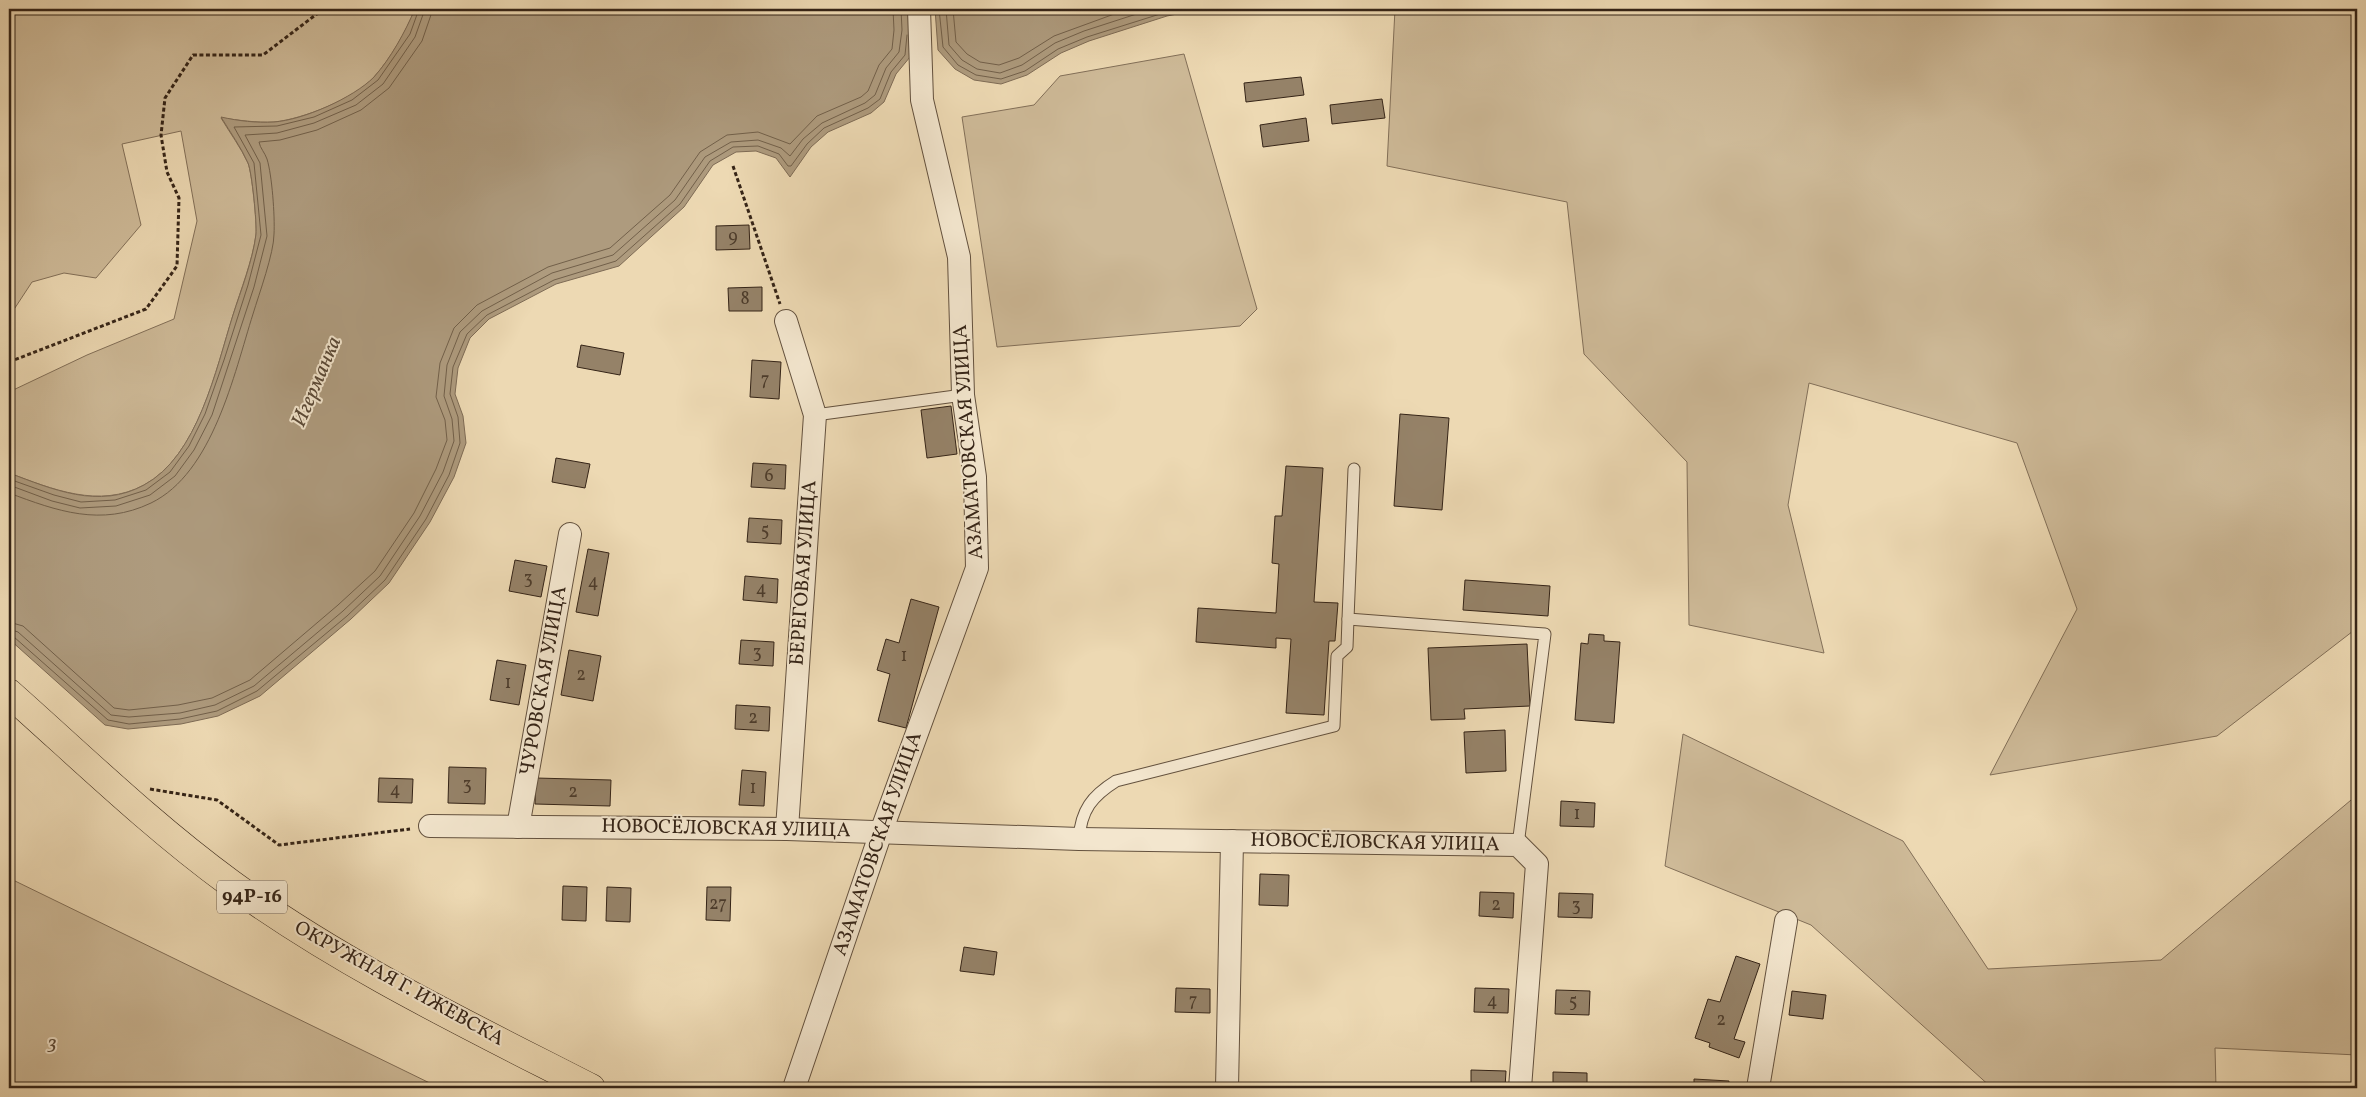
<svg xmlns="http://www.w3.org/2000/svg" width="2366" height="1097" viewBox="0 0 2366 1097" font-family="Vollkorn,serif">
<rect width="100%" height="100%" fill="#edd9b3"/>
<filter id="stains"><feTurbulence type="fractalNoise" baseFrequency=".004" numOctaves="4"/><feColorMatrix values="0 0 0 0 .2 0 0 0 0 .09 0 0 0 0 .02 0 0 0 .5 -.17"/></filter>
<radialGradient id="worn" r=".72"><stop offset=".6" stop-color="#630" stop-opacity="0"/><stop offset="1" stop-color="#630" stop-opacity=".3"/></radialGradient>
<!-- green -->
<g fill="#ceba98" stroke="#826f58">
<path d="M9,9H415C405,33 391,58 374,77C354,99 303,119 274,122C256,123 239,120 221,118C230,133 241,148 248,163C252,173 257,224 256,235C252,262 241,289 233,315C216,369 198,456 144,485C99,509 52,489 9,473V392L87,355L174,319L197,221L181,131L122,144L141,225L96,278L64,273L32,282L9,317Z"/>
<path d="M1395,9H2357V628L2217,736L1990,775L2077,609L2017,443L1809,383L1788,505L1824,653L1689,625L1687,462L1584,354L1567,202L1387,166Z"/>
<path d="M1184,54L1257,309L1240,326L997,347L962,117L1034,105L1060,76Z"/>
<path d="M1683,734L1903,841L1988,969L2161,960L2357,795V1055L2215,1048L2216,1088H1992L1811,925L1665,866Z"/>
<path d="M9,877L13,880L440,1088H9Z"/>
</g>
<!-- water -->
<g fill="#ae9b7e" stroke="#7e6b55">
<path d="M415,9H912L910,57L896,74L884,102L871,113L828,132L811,147L790,177L776,158L756,151L736,152L713,165L684,207L619,266L556,284L489,319L470,338L458,368L455,394L463,416L466,443L454,477L430,522L389,583L351,619L260,696L218,716L181,724L128,729L105,725L9,639V473C52,489 99,510 144,485C198,456 216,369 233,315C241,290 253,260 256,234C257,223 252,172 248,163C241,147 230,132 221,117C239,121 256,123 274,122C303,120 353,98 374,77C391,58 405,32 415,9Z"/>
<path d="M935,9H1202L1167,16L1089,41L1061,53L1027,75L1001,84L974,80L955,69L938,50Z"/>
</g>
<g fill="none" stroke-linecap="round" stroke-linejoin="round">
<!-- shore -->
<g stroke="#72604a" stroke-width="1">
<path d="M939,9L943,47L958,65L976,75L1001,79L1025,71L1058,49L1087,37L1176,9"/>
<path d="M946,9L949,45L962,60L977,69L1000,73L1022,65L1055,43L1084,31L1152,9"/>
<path d="M953,9L956,42L967,54L980,62L999,65L1019,58L1054,36L1128,9"/>
<path d="M9,479L54,495L81,502L115,500L146,490L170,472L189,446L205,414L224,360L248,285L261,235L254,163L234,127L277,126L314,117L352,100L378,80L410,34L419,9"/>
<path d="M9,485L52,501L80,508L116,506L150,495L175,476L194,450L212,415L254,287L267,236L260,163L245,135L277,133L314,123L356,105L383,84L415,37L425,9"/>
<path d="M9,493C57,511 101,527 151,503C213,473 234,374 253,314C259,294 274,253 274,234C275,216 272,175 267,159C265,153 260,148 259,142L280,140L317,130L361,110L389,88L422,41L433,9"/>
<path d="M9,622L23,626L114,708L129,710L178,705L212,698L250,680L338,605L375,571L414,513L436,469L447,440L445,420L436,397L440,363L454,328L477,305L548,267L610,248L670,195L700,152L727,135L758,132L790,144L817,116L861,97L868,91L879,65L892,49L894,30L893,9"/>
<path d="M9,629L18,632L111,715L129,717L180,713L215,705L254,686L343,611L380,576L420,516L443,472L454,441L452,419L444,396L447,365L460,332L482,311L552,273L613,255L675,200L705,157L731,142L758,140L781,148L790,156L803,139L822,123L865,103L875,95L886,68L899,52L902,30L901,9"/>
<path d="M9,636L14,637L108,720L129,724L180,719L217,711L257,691L347,616L385,580L426,519L449,475L460,443L458,417L450,394L453,367L467,334L487,315L554,280L616,261L680,204L710,161L733,147L758,146L779,154L788,166H791L807,144L824,128L868,108L880,99L891,72L905,55L907,35"/>
</g>
</g>
<!-- building -->
<g fill="#958268" stroke="#352417">
<path d="M1301,77L1304,95L1246,102L1244,83Z"/>
<path d="M1382,99L1385,118L1332,124L1330,105Z"/>
<path d="M1306,118L1309,141L1263,147L1260,125Z"/>
<path d="M749,225L750,249L716,250V226Z"/>
<path d="M762,287V311H729L728,288Z"/>
<path d="M581,345L624,353L620,375L577,367Z"/>
<path d="M752,360L781,362L779,399L750,397Z"/>
<path d="M951,406L957,454L927,458L921,410Z"/>
<path d="M1400,414L1449,418L1442,510L1394,506Z"/>
<path d="M556,458L590,464L585,488L552,482Z"/>
<path d="M753,463L786,465L785,489L751,487Z"/>
<path d="M1286,466L1323,468L1314,602L1338,603L1335,641H1329L1324,715L1286,713L1291,639L1276,638V648L1196,642L1198,608L1276,613L1279,564L1272,563L1275,516H1282Z"/>
<path d="M749,518L782,520L781,544L747,542Z"/>
<path d="M588,549L609,553L598,616L576,612Z"/>
<path d="M515,560L547,566L541,597L509,591Z"/>
<path d="M745,576L778,579L777,603L743,600Z"/>
<path d="M1465,580L1550,586L1548,616L1463,610Z"/>
<path d="M911,599L939,607L906,728L878,721L890,674L877,670L886,639L899,643Z"/>
<path d="M1589,634L1604,635V641L1620,642L1614,723L1575,720L1581,643L1588,644Z"/>
<path d="M741,640L774,642L773,666L739,664Z"/>
<path d="M1527,644L1530,706L1464,709L1465,719L1431,720L1428,648Z"/>
<path d="M569,650L601,656L593,701L561,695Z"/>
<path d="M497,660L526,665L519,705L490,700Z"/>
<path d="M736,705L770,707L769,731L735,729Z"/>
<path d="M1505,730L1506,771L1466,773L1464,732Z"/>
<path d="M449,767L486,768L485,804L448,803Z"/>
<path d="M742,770L766,772L764,806L739,805Z"/>
<path d="M379,778L413,779L412,803L378,802Z"/>
<path d="M536,778L611,780L610,806L535,804Z"/>
<path d="M1561,801L1595,803L1594,827L1560,826Z"/>
<path d="M1260,874L1289,875L1288,906L1259,905Z"/>
<path d="M563,886L587,887L586,921L562,920Z"/>
<path d="M607,887L631,888L630,922L606,921Z"/>
<path d="M707,887H731L730,921L706,920Z"/>
<path d="M1480,892L1514,893L1513,918L1479,916Z"/>
<path d="M1559,893L1593,894L1592,918L1558,917Z"/>
<path d="M964,947L997,952L994,975L960,971Z"/>
<path d="M1736,956L1760,964L1734,1039L1745,1042L1739,1058L1709,1047L1710,1043L1695,1038L1708,999L1720,1002Z"/>
<path d="M1176,988L1210,989V1013L1175,1012Z"/>
<path d="M1475,988L1509,989L1508,1013L1474,1012Z"/>
<path d="M1556,990L1590,991L1589,1015L1555,1014Z"/>
<path d="M1792,991L1826,995L1823,1019L1789,1015Z"/>
<path d="M1471,1070L1506,1071L1505,1088H1471Z"/>
<path d="M1553,1072L1587,1073V1088H1553Z"/>
<path d="M1694,1079L1729,1081L1728,1088H1694Z"/>
<path d="M1779,1085L1805,1088H1779Z"/>
</g>
<g fill="none" stroke-linecap="round" stroke-linejoin="round">
<!-- lane casing -->
<g stroke="#63513e" stroke-width="13">
<g id="lane">
<path d="M815,415L963,395"/>
<path d="M1354,469L1348,619L1545,634L1518,845"/>
<path d="M1079,839C1081,810 1092,796 1116,781L1334,726L1337,656L1347,647L1348,619"/>
</g>
</g>
<!-- street casing -->
<g stroke="#63513e" stroke-width="24">
<g id="street">
<path d="M786,321L815,415L787,829"/>
<path d="M430,826L787,829L1079,839L1518,845L1537,864L1520,1088"/>
<path d="M518,827L570,534"/>
<path d="M794,1088L881,832L977,568L975,477L963,395L959,257L922,100L919,9"/>
<path d="M1227,1088L1232,841"/>
<path d="M1758,1088L1786,921"/>
</g>
</g>
<!-- primary casing -->
<g stroke="#352417" stroke-width="29">
<path id="primary" d="M9,693C81,757 152,826 230,883C341,964 468,1025 591,1088"/>
</g>
<!-- path -->
<g stroke="#352417" stroke-width="3" stroke-dasharray="4 2.5" stroke-linecap="butt">
<path d="M733,166L780,304"/>
<path d="M9,362L146,309L177,266L179,198L167,172L161,135L165,98L193,55H263L318,13L319,9"/>
<path d="M150,789L217,800L279,845L410,829"/>
</g>
<!-- lane -->
<use href="#lane" stroke="#f3e6ce" stroke-width="11"/>
<!-- street -->
<use href="#street" stroke="#f3e6ce" stroke-width="22"/>
<!-- primary -->
<use href="#primary" stroke="#edd9b3" stroke-width="28"/>
</g>
<g text-anchor="middle" dominant-baseline="central" stroke-width="4" stroke-linejoin="round" paint-order="stroke">
<!-- number labels -->
<g font-size="18" fill="#4d3c2b">
<text x="733" y="237">9</text>
<text x="745" y="299">8</text>
<text x="765" y="380">7</text>
<text x="769" y="476">6</text>
<text x="765" y="531">5</text>
<text x="528" y="579">3</text>
<text x="593" y="582">4</text>
<text x="761" y="589">4</text>
<text x="757" y="653">3</text>
<text x="904" y="656">1</text>
<text x="581" y="675">2</text>
<text x="508" y="683">1</text>
<text x="753" y="718">2</text>
<text x="467" y="785">3</text>
<text x="753" y="788">1</text>
<text x="395" y="790">4</text>
<text x="573" y="792">2</text>
<text x="1577" y="814">1</text>
<text x="718" y="904">27</text>
<text x="1496" y="905">2</text>
<text x="1576" y="906">3</text>
<text x="1193" y="1001">7</text>
<text x="1492" y="1001">4</text>
<text x="1573" y="1002">5</text>
<text x="1721" y="1020">2</text>
</g>
<!-- shield labels -->
<rect fill="#f3e6ce" stroke="#6e5e4e" stroke-width="1" x="217" y="880.5" width="70" height="33" rx="4"/>
<g font-size="19" font-weight="bold" fill="#352417">
<text x="252" y="897">94Р-16</text>
</g>
<!-- street labels -->
<g font-size="20" fill="#352417" stroke="#f3e6ce">
<text transform="translate(969 442) rotate(-94)">АЗАМАТОВСКАЯ УЛИЦА</text>
<text transform="translate(804 573) rotate(-86)">БЕРЕГОВАЯ УЛИЦА</text>
<text transform="translate(544 681) rotate(-80)">ЧУРОВСКАЯ УЛИЦА</text>
<text transform="translate(726 829) rotate(1)">НОВОСЁЛОВСКАЯ УЛИЦА</text>
<text transform="translate(1375 843) rotate(1)">НОВОСЁЛОВСКАЯ УЛИЦА</text>
<text transform="translate(878 844) rotate(-71)">АЗАМАТОВСКАЯ УЛИЦА</text>
<text transform="translate(399 984) rotate(29)">ОКРУЖНАЯ Г. ИЖЕВСКА</text>
</g>
<!-- park labels -->
<g font-size="20" font-style="italic" fill="#5b4a37" stroke="#f3e6ce">
<text x="52" y="1044">3</text>
</g>
<!-- water labels -->
<g font-size="21" font-style="italic" fill="#594836" stroke="#f3e6ce">
<text transform="translate(317 382) rotate(-67)">Игерманка</text>
</g>
</g>
<!-- margin -->
<rect width="2366" height="1097" fill="none" stroke="#edd9b3" stroke-width="30"/>
<rect x="10" y="10" width="2346" height="1077" fill="none" stroke="#352417" stroke-width="2.5"/>
<rect x="15" y="15" width="2336" height="1067" fill="none" stroke="#352417"/>
<rect width="100%" height="100%" filter="url(#stains)"/>
<rect width="100%" height="100%" fill="url(#worn)"/>
</svg>
